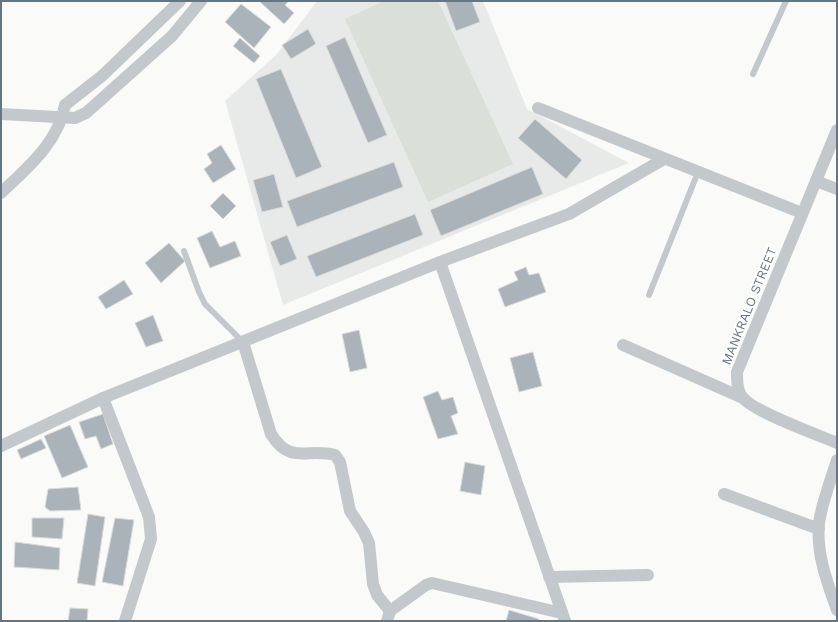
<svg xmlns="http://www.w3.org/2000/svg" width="838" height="622" viewBox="0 0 838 622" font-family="'Work Sans',sans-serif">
<rect width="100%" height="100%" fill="#fafaf8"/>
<!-- built -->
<path fill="#e8e9e9" d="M317,1H483L527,109L629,163L283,305L225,101L276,55Z"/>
<!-- green -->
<path fill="#dadfd7" d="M384,1H438L513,164L428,202L345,19Z"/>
<!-- building -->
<g fill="#aab3b9" stroke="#dcdcda">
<path d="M259,1H289L285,5L294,13L284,24Z"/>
<path d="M445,1H472L480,22L456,31Z"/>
<path d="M241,4L271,27L254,48L225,22Z"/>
<path d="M308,29L316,44L291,59L282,45Z"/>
<path d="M345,37L387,135L368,143L326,46Z"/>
<path d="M240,38L260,56L254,63L233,46Z"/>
<path d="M281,69L322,167L296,178L256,79Z"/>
<path d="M535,119L582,160L566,179L518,138Z"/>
<path d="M221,145L236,169L213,183L204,169L212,163L207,154Z"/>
<path d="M394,162L403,187L297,227L287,201Z"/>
<path d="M532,167L543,194L441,236L430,210Z"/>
<path d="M274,174L283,207L262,212L253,180Z"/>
<path d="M223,193L236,206L223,219L210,206Z"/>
<path d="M415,214L423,235L316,277L307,256Z"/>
<path d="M212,231L220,247L235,241L241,256L210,268L197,238Z"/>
<path d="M287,235L297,259L280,266L270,242Z"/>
<path d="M169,243L185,261L161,283L145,263Z"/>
<path d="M526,267L529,275L539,273L546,292L505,307L498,289L518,280L514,272Z"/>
<path d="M124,280L133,294L106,309L98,297Z"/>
<path d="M153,315L163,341L146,347L135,323Z"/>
<path d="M359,330L367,368L350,372L342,334Z"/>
<path d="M533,352L542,386L519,392L510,358Z"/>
<path d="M438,391L442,400L453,397L458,413L451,416L458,434L438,439L423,397Z"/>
<path d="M103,414L113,444L101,449L96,436L85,439L79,422Z"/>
<path d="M70,425L88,467L62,478L44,436Z"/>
<path d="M41,439L46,448L21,459L17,450Z"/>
<path d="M465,462L485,466L481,495L460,491Z"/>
<path d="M78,487L81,510L50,511L45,507L48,489Z"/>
<path d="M88,514L105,517L95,586L77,583Z"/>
<path d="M32,518H64L62,539L32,537Z"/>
<path d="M115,518L134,520L123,586L102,582Z"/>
<path d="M15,542L60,548L59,570L14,567Z"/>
<path d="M70,608L88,609L87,621H68Z"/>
<path d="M509,610L539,619L538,621H506Z"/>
</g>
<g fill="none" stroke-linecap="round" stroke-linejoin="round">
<!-- lane -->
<g stroke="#c3c8cc" stroke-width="6">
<path d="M753,74L786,1"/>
<path d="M184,251L199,292L205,304L243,342"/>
<path d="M649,295L698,172"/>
</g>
<!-- street -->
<g stroke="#c3c8cc" stroke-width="12">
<path d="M538,108L802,213"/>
<path d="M1,114L75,118L86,113L172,36L201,1"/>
<path d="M837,130L737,372C737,381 737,392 744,399C757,413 816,434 837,443"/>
<path d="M816,181L837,189"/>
<path d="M1,193C27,168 58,143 65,105L102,76L180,1"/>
<path d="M440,262L565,621"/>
<path d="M243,342L271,434C291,466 307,447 335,455L340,462L350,511L364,532L369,543L373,584L377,595L390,611"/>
<path d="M623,345L743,398"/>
<path d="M103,398L149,517L151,539L125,621"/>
<path d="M1,446L103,398L440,262L569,214L664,159"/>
<path d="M837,460C831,480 822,502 819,523C816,553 827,582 837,610"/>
<path d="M724,494L819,529"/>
<path d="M549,577L648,575"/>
<path d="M387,621L390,611L426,585L432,583L562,613"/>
</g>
</g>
<g text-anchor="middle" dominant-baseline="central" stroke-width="4" stroke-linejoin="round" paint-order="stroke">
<!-- street labels -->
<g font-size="13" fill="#657683" stroke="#fff">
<text transform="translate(749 306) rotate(-68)">MANKRALO STREET</text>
</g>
</g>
<!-- border -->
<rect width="838" height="622" fill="none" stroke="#657683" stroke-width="4"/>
</svg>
